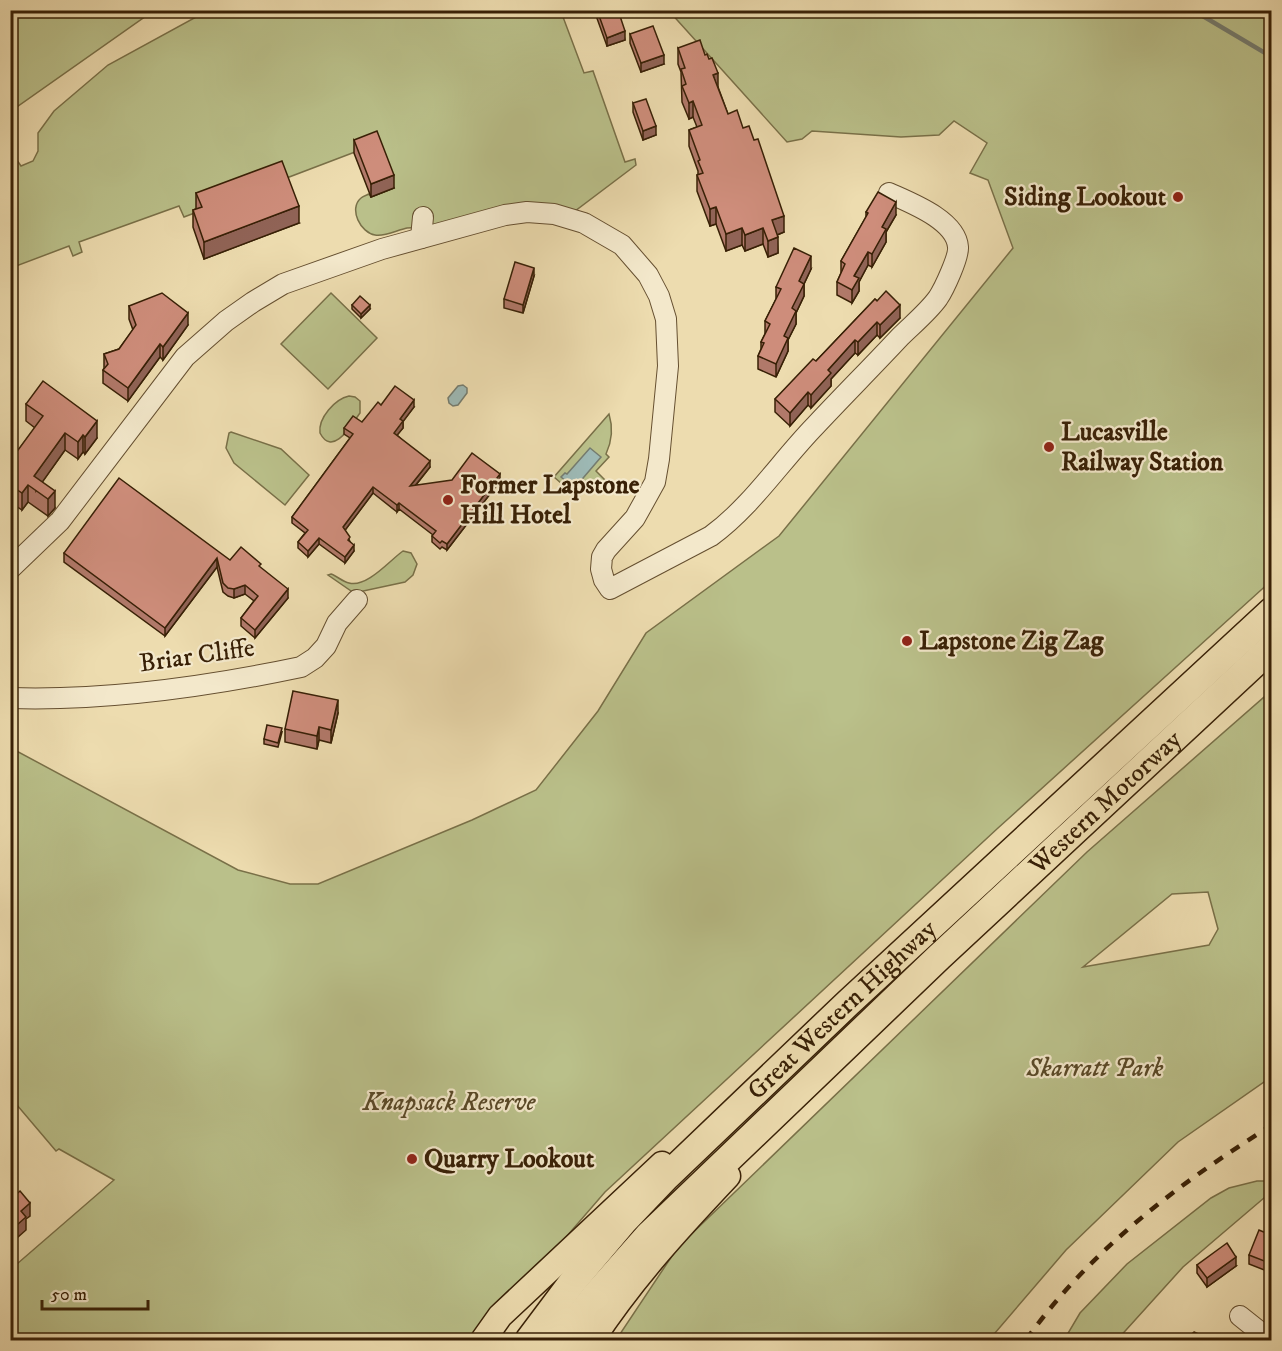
<svg xmlns="http://www.w3.org/2000/svg" width="1282" height="1351" viewBox="0 0 1282 1351" font-family="'IM FELL DW Pica',serif">
<rect width="100%" height="100%" fill="#eddcaf"/>
<filter id="stains"><feTurbulence type="fractalNoise" baseFrequency=".00333" numOctaves="4"/><feColorMatrix values="0 0 0 0 .2 0 0 0 0 .09 0 0 0 0 .02 0 0 0 .5 -.17"/></filter>
<radialGradient id="worn" r=".72"><stop offset=".6" stop-color="#630" stop-opacity="0"/><stop offset="1" stop-color="#630" stop-opacity=".3"/></radialGradient>
<!-- green -->
<g fill="#bac08a" stroke="#797048" stroke-width="1.5" fill-rule="evenodd">
<path d="M11,10H153V11L11,111Z"/>
<path d="M570,10L563,17L584,73L593,71L625,162L635,159L636,165L575,211L432,228C424,228 415,227 407,228C397,230 385,237 375,235C361,233 348,209 361,198C363,196 367,195 369,194L371,197L394,188L376,144L184,217L179,206L79,242L82,252L73,256L69,246L11,268L10,150L21,166L33,161L38,151V133L54,111L108,65L207,11Z"/>
<path d="M669,11H1271V581L998,828L605,1192L477,1340H11L10,1270L114,1180L59,1149L56,1151L11,1098V748L238,870L290,884H318L472,820L536,790L598,711L646,633L779,536L1013,248L988,180L970,173L987,143L954,121L939,135L901,137L812,131L802,139L787,142Z"/>
<path d="M331,293L377,338L328,389L281,344Z"/>
<path d="M349,396L355,397L360,401V413C352,424 333,458 320,433C318,418 335,399 349,396Z"/>
<path d="M609,414C613,427 612,441 606,454L609,457L596,471L609,484L600,494L589,483L577,497L554,477Z"/>
<path d="M231,432L281,449L309,475L285,505L234,463L226,448L229,433Z"/>
<path d="M403,551L411,553L417,564L413,575L405,582L354,593L328,575L331,574C337,576 343,582 349,583C367,588 390,560 403,551Z"/>
<path d="M1271,691V1077L1178,1142L1066,1250L989,1340H616L678,1247L1087,852ZM1208,892L1218,929L1209,945L1083,967L1172,894Z"/>
<path d="M1257,1181H1271V1192L1183,1267L1117,1340H1064L1080,1313L1127,1264L1211,1198L1229,1188Z"/>
</g>
<!-- water -->
<g fill="#9db9b5" stroke="#757c6f" stroke-width="1.5">
<path d="M463,385L467,388V393L458,405L453,406L449,403L448,398L458,386Z"/>
<path d="M590,448L601,457L578,484L579,485L576,490L561,477L565,473L567,474Z"/>
</g>
<g fill="none" stroke-linecap="round" stroke-linejoin="round">
<!-- stream -->
<path stroke="#757c6f" stroke-width="4.5" d="M1185,10L1196,12L1272,57"/>
<!-- minor casing -->
<g stroke="#654f30" stroke-width="22">
<g id="minor">
<path d="M421,238L423,217"/>
<path d="M10,569L60,521L185,357L226,321L253,302L283,284L382,249L505,215L527,212L554,214L584,223L622,245L648,275L659,296L666,319L668,366L659,459L655,482L635,518L606,550L602,557L601,569L604,580L610,589L711,536C752,506 780,462 815,426C843,396 872,367 900,337C912,325 928,312 938,298C944,289 959,257 958,247C956,220 911,203 889,193"/>
<path d="M10,698C108,701 206,687 301,667L315,658L326,646L337,623L357,600"/>
<path d="M1240,1316L1270,1340"/>
</g>
</g>
<!-- major casing -->
<g stroke="#382006" stroke-width="27">
<g id="major">
<path d="M483,1340L500,1316L662,1164"/>
<path d="M592,1340C632,1279 678,1229 728,1176"/>
</g>
</g>
<!-- highway casing -->
<g stroke="#382006" stroke-width="30">
<g id="highway">
<path id="s1" d="M529,1340L574,1280L623,1222L666,1177L848,1003L1272,611"/>
<path id="s2" d="M561,1340L595,1296L649,1235L939,957L1272,647"/>
</g>
</g>
<!-- minor -->
<use href="#minor" stroke="#f3e8cb" stroke-width="20"/>
<!-- major -->
<use href="#major" stroke="#eddcaf" stroke-width="24"/>
<!-- highway -->
<use href="#highway" stroke="#eddcaf" stroke-width="27"/>
<!-- rail -->
<path stroke="#382006" stroke-width="4.5" stroke-dasharray="10 10" stroke-linecap="butt" d="M1026,1340C1090,1250 1178,1184 1272,1125"/>
</g>
<!-- wall -->
<g fill="#b1796a" stroke="#382006" stroke-width="1.5">
<path d="M594,10H618L625,40L607,46Z"/>
<path d="M630,34L664,64L641,72L630,43Z"/>
<path d="M678,48L718,87L728,114L784,232L777,235L778,253L768,257L763,244L745,251L742,245L726,251L716,224L710,226L697,191V175L698,174V171L689,146V130L697,127L693,117L689,119L682,102L681,72L678,64Z"/>
<path d="M633,103L656,135L643,140L633,112Z"/>
<path d="M354,140L394,188L371,197L354,153Z"/>
<path d="M196,193L299,223L204,259L193,227V210L196,209Z"/>
<path d="M866,212L896,215L886,232V242L872,267L868,265L859,282V291L852,303L837,295V282L841,273V261L866,217Z"/>
<path d="M811,269L804,284V296L796,313V324L788,340V351L776,377L758,369V356L761,349V342L765,334V321L776,299V287Z"/>
<path d="M534,276L523,313L504,308V299Z"/>
<path d="M875,299L900,318L880,338L877,335L858,355L855,353L831,379V386L811,408L808,405L790,426L775,412V399L816,361Z"/>
<path d="M352,305L370,309L361,318L352,309Z"/>
<path d="M129,306L188,325L163,360L160,357L128,401L103,383V370L104,368V354L119,349L133,330L129,319Z"/>
<path d="M26,404L97,438L85,454L83,452L78,459L65,450L42,482L55,508L48,516L28,502L22,510L10,502V461L35,428L26,421Z"/>
<path d="M381,405L414,407L403,421V428L397,435L430,467L416,485L500,481L447,550L442,547L440,549L432,542V536L433,535L399,509L397,512L373,493L345,530L354,551L345,563L319,544L308,557L298,548V542L305,533L292,523V517L350,438L344,434V428L362,422Z"/>
<path d="M64,553L230,560L288,598L255,638L241,626V618L254,601L245,594L234,598L228,596L223,592L217,567L165,636L64,562Z"/>
<path d="M338,713L331,743L319,740L317,749L285,742V729Z"/>
<path d="M282,732L278,747L264,744V739Z"/>
<path d="M1272,1230V1273L1249,1264V1255L1266,1233Z"/>
<path d="M1197,1265L1236,1266L1207,1287L1197,1273Z"/>
</g>
<!-- shaded-wall -->
<g fill="#906356" stroke="#382006" stroke-width="1.5">
<path d="M625,31V40L607,46V38Z"/>
<path d="M664,55V64L641,72V63Z"/>
<path d="M718,73V90L713,75Z"/>
<path d="M693,101V117L689,119V103Z"/>
<path d="M656,126V135L643,140V131Z"/>
<path d="M394,175V188L371,197V184Z"/>
<path d="M896,202V215L886,232V242L872,267V254L882,227Z"/>
<path d="M299,206V223L204,259V242Z"/>
<path d="M716,207V224L710,226V209Z"/>
<path d="M784,216V232L772,237V220Z"/>
<path d="M742,228V245L726,251V234Z"/>
<path d="M763,228V244L745,251V235Z"/>
<path d="M778,237V253L768,257V241Z"/>
<path d="M868,252V265L859,282V291L852,303V290L854,276Z"/>
<path d="M811,256V269L804,284V296L796,313V324L788,340V351L776,377V364L799,281Z"/>
<path d="M534,268V276L523,313V305Z"/>
<path d="M370,305V309L361,318V314Z"/>
<path d="M900,305V318L880,338V325Z"/>
<path d="M188,313V325L163,360V347Z"/>
<path d="M877,322V335L858,355V342Z"/>
<path d="M855,340V353L831,379V386L811,408V395L828,370Z"/>
<path d="M160,344V357L128,401V388Z"/>
<path d="M808,392V405L790,426V413Z"/>
<path d="M414,400V407L402,423L403,421V428L394,439V433L400,419Z"/>
<path d="M97,421V438L85,454V437Z"/>
<path d="M65,433V450L36,491L34,476Z"/>
<path d="M83,435V452L78,459V442Z"/>
<path d="M430,461V467L410,492V486Z"/>
<path d="M500,474V481L447,550V544Z"/>
<path d="M28,485V502L22,510V493Z"/>
<path d="M373,487V493L343,533V527Z"/>
<path d="M55,491V508L48,516V499Z"/>
<path d="M399,503V509L397,512V505Z"/>
<path d="M319,538V544L308,557V551Z"/>
<path d="M354,545V551L345,563V557Z"/>
<path d="M217,558V567L165,636V628Z"/>
<path d="M245,585V594L234,598V589Z"/>
<path d="M288,589V598L255,638V630Z"/>
<path d="M338,700V713L331,743V730Z"/>
<path d="M319,727V740L317,749V736Z"/>
<path d="M15,1096V1109L10,1113V1101Z"/>
<path d="M30,1203V1216L26,1219V1230L10,1244V1231L21,1211Z"/>
<path d="M1236,1257V1266L1207,1287V1278Z"/>
</g>
<!-- building -->
<g fill="#ce8d7b" stroke="#382006" stroke-width="1.5">
<path d="M597,10H618L625,31L607,38Z"/>
<path d="M653,26L664,55L641,63L630,34Z"/>
<path d="M700,40L705,55L707,54L709,59L712,58L718,73L713,75L728,114L737,110L743,128L749,126L754,140L758,139L784,216L772,220L778,237L768,241L763,228L745,235L742,228L726,234L716,207L710,209L697,175L703,173L698,161L700,160L689,130L702,125L693,101L689,103L682,86L686,84L681,69L685,68L678,48Z"/>
<path d="M646,99L656,126L643,131L633,103Z"/>
<path d="M377,131L394,175L371,184L354,140Z"/>
<path d="M282,161L299,206L204,242L193,210L202,207L196,193Z"/>
<path d="M878,192L896,202L882,227L886,229L872,254L868,252L854,276L859,278L852,290L837,282L845,264L841,261L868,213L866,212Z"/>
<path d="M794,248L811,256L799,281L804,284L792,308L796,311L784,336L788,338L776,364L758,356L764,343L761,342L770,324L765,321L781,289L776,287Z"/>
<path d="M515,262L534,268L523,305L504,299Z"/>
<path d="M886,291L900,305L880,325L877,322L858,342L855,340L828,370L831,373L811,395L808,392L790,413L775,399L813,359L816,361L875,299L877,301Z"/>
<path d="M162,293L188,313L163,347L160,344L128,388L103,370L108,364L104,354L119,349L136,325L129,306Z"/>
<path d="M360,296L370,305L361,314L352,305Z"/>
<path d="M43,381L97,421L85,437L83,435L78,442L65,433L34,476L55,491L48,499L28,485L22,493L10,485V461L43,416L26,404Z"/>
<path d="M395,386L414,400L400,419L403,421L394,433L430,461L410,486L452,480L472,453L500,474L447,544L442,541L440,543L432,536L436,531L399,503L397,505L373,487L343,527L350,537L348,540L354,545L345,557L319,538L308,551L298,542L308,530L292,517L353,434L344,428L353,416L362,422L378,402L381,405Z"/>
<path d="M119,478L230,560L241,547L261,564L259,566L288,589L255,630L241,618L258,596L245,585L234,589L228,588L223,583L217,558L165,628L64,553Z"/>
<path d="M293,691L338,700L331,730L319,727L317,736L285,729Z"/>
<path d="M267,725L282,728L278,743L264,739Z"/>
<path d="M10,1091L15,1096L10,1101Z"/>
<path d="M20,1191L30,1203L21,1211L26,1217L10,1231V1200Z"/>
<path d="M1268,1229L1272,1230V1264L1249,1255L1259,1230L1266,1233Z"/>
<path d="M1227,1243L1236,1257L1207,1278L1197,1265Z"/>
<path d="M1194,1332L1201,1335L1206,1341H1183Z"/>
</g>
<!-- markers -->
<g fill="#8f2418" stroke="#f3e8cb" stroke-width="2">
<circle cx="1178" cy="197" r="6"/>
<circle cx="1049" cy="447" r="6"/>
<circle cx="448" cy="500" r="6"/>
<circle cx="907" cy="641" r="6"/>
<circle cx="412" cy="1159" r="6"/>
</g>
<g text-anchor="middle" dominant-baseline="central" stroke-width="4.5" stroke-linejoin="round" paint-order="stroke">
<!-- poi labels -->
<g font-size="26" font-weight="bold" fill="#382006" stroke="#f3e8cb" text-anchor="start">
<text x="1166" y="197" text-anchor="end">Siding Lookout</text>
<text x="1061" y="432">Lucasville<tspan x="1061" dy="30">Railway Station</tspan></text>
<text x="460" y="485">Former Lapstone<tspan x="460" dy="30">Hill Hotel</tspan></text>
<text x="919" y="641">Lapstone Zig Zag</text>
<text x="424" y="1159">Quarry Lookout</text>
</g>
<!-- street labels -->
<g font-size="26" fill="#382006" stroke="#f3e8cb">
<text transform="translate(197 656) rotate(-8)">Briar Cliffe</text>
<text stroke="none"><textPath href="#s2" startOffset="766">Western Motorway</textPath></text>
<text stroke="none"><textPath href="#s1" startOffset="456">Great Western Highway</textPath></text>
</g>
<!-- park labels -->
<g font-size="26" font-style="italic" fill="#584827" stroke="#f3e8cb">
<text x="1095" y="1068">Skarratt Park</text>
<text x="449" y="1102">Knapsack Reserve</text>
</g>
</g>
<!-- margin -->
<rect width="1282" height="1351" fill="none" stroke="#eddcaf" stroke-width="36"/>
<rect x="12" y="12" width="1258" height="1327" fill="none" stroke="#382006" stroke-width="3"/>
<rect x="18" y="18" width="1246" height="1315" fill="none" stroke="#382006" stroke-width="1.5"/>
<!-- scale -->
<path d="M42 1300v9h106v-9" fill="none" stroke="#382006" stroke-width="3"/>
<text x="51" y="1300" font-size="18" fill="#382006" stroke="#f3e8cb" stroke-width="4.5" paint-order="stroke">50 m</text>
<rect width="100%" height="100%" filter="url(#stains)"/>
<rect width="100%" height="100%" fill="url(#worn)"/>
</svg>
